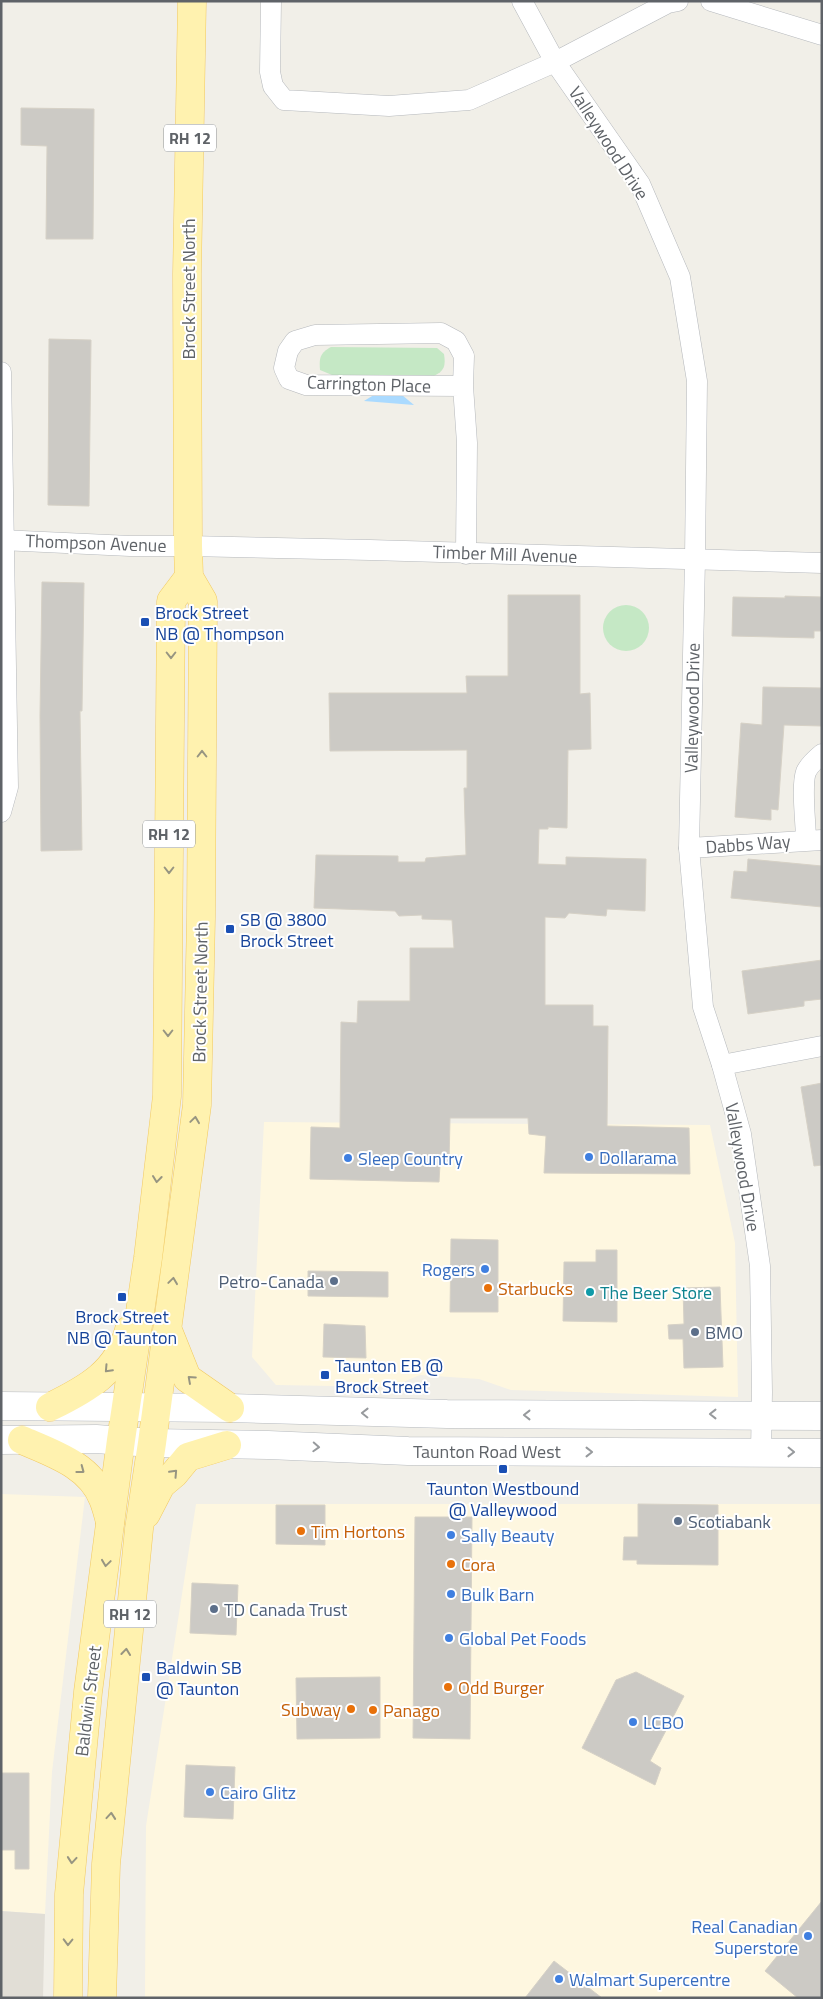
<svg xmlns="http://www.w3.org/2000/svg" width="823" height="1999" viewBox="0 0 823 1999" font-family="'Titillium Web',sans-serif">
<rect width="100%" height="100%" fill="#f1efe8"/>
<!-- commercial -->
<g fill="#fef7e0">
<path d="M264,1122L710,1125L735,1243L738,1397L511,1390L479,1379L420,1375L391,1387L276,1385L252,1357Z"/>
<path d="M1,1494L85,1497L52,1772L45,1914L1,1911Z"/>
<path d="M196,1504H822V1998H145L146,1826Z"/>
</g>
<!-- education -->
<path fill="#e1ded6" d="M1,1911L45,1914L43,1998H1Z"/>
<!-- green -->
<g fill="#c5e8c5">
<path d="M331,347L437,348L444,354C446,366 444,371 434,376L332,375L320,370C319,358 320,353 331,347Z"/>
<circle cx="626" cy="628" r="23"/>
</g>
<!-- water -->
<path fill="#aadaff" d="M390,385L414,405L364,401Z"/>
<!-- building -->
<g fill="#cccac5" stroke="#d6d1c6">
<path d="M21,108L94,109L93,239H46L47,146L21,145Z"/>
<path d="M49,339L91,340L89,506L48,505Z"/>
<path d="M42,582L84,583L82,711H80L82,850L41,851L40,716Z"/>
<path d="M508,595H580V694L590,693L591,749L568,750L567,828L548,827V829H539L538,864L566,865V857L646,859L645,911L607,909L606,916L569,913L565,918L545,917V1005H593V1026H608L607,1126L689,1128L690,1174L544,1173L546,1136L529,1134L528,1118H450L449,1164H440L439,1182L310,1179L311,1127L340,1128L341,1022L357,1023L358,1001H410V948H454L452,920L422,919V915L399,916L395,911L314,908L316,855L398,856V862H425L426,858L466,855L464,788H467V750L330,751L329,693H467L466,676H508Z"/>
<path d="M785,596L822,597V631H814V638L732,636L733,597L785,598Z"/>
<path d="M763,687L822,688V726L784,725L778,810L771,809V820L735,817L741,723L762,725Z"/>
<path d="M748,859L822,866V907L731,898L734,871L747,872Z"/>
<path d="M822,960V999L804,1001V1006L748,1014L742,971Z"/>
<path d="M822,1083V1165L814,1166L801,1087Z"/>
<path d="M451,1239L498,1240V1312H450Z"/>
<path d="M596,1250H617V1322L563,1321L564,1262H596Z"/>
<path d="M308,1271L388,1272V1297L308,1296Z"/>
<path d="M720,1287L723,1367L684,1368L683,1339H669L668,1325L684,1324L683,1288Z"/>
<path d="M324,1324L365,1326L366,1358L323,1357Z"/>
<path d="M638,1504L718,1505V1565L637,1564V1560H623L624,1537H638Z"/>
<path d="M276,1505H325V1545L276,1544Z"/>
<path d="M415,1517H472L470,1739L413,1738Z"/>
<path d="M192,1583L238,1585L236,1635L190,1633Z"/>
<path d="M636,1672L684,1696L650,1761L661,1768L655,1785L582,1748L616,1680Z"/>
<path d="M380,1677V1738L297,1739L296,1678Z"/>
<path d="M186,1765L235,1767L233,1819L184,1817Z"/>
<path d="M1,1773H29V1869H15V1850H1Z"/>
<path d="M822,1901V1998H798L765,1971Z"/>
<path d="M554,1961L602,1998H525Z"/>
</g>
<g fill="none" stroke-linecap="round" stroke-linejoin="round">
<!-- minor casing -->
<g stroke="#b5b8bc" stroke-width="21">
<g id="minor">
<path d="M271,1L270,72L273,86L284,100L389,106L469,100L555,62L668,3L678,1"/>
<path d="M522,1L555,62L640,184L680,277L697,381L695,559L689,848L703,1007L722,1065L741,1134L760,1266L762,1392L761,1452"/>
<path d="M711,1L822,35"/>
<path d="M1,372L8,787L1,812"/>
<path d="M463,386L306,385L289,379L284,368L288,351L295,341L315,335L441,333L456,341L464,356L463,386L467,443L466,554"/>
<path d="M1,540L130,546H188L370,550L822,563"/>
<path d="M806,840C806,824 801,786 806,772C809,765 816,759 822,754"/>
<path d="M689,848L822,840"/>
<path d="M722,1065L822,1046"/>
</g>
</g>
<!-- secondary casing -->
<g stroke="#b6babf" stroke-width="29">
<g id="secondary">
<path d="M1,1406L230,1408L447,1414L822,1416"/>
<path d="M1,1440L96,1439L152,1443L268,1445L408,1451L822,1453"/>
</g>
</g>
<!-- primary casing -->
<g stroke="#f2c960" stroke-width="29">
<g id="primary">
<path d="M169,1333L187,1378L230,1408"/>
<path d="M50,1407C87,1389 118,1372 129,1330"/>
<path d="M22,1440C52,1453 90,1465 103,1499C106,1506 108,1514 110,1522"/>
<path d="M146,1514L161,1485L174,1474L188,1457L227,1445"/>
<path d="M68,1998L69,1894L88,1692L121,1440L148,1258L167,1096L171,601L189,577"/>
<path d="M102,1998L106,1864L139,1529L152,1443L197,1105L201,918L203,601L189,577L188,546L187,274L192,1"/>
</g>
</g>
<!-- minor -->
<use href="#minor" stroke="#fff" stroke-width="20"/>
<!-- secondary -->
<use href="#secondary" stroke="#fff" stroke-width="28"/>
<!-- primary -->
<use href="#primary" stroke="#fff2af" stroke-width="28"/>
</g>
<!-- one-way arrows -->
<defs><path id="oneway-chevron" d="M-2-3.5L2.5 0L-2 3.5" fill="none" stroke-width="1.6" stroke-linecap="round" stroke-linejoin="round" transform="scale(1.25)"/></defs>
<g stroke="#979581">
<use href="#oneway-chevron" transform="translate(171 655) rotate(90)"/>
<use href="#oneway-chevron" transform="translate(202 754) rotate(-90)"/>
<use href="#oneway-chevron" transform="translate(169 870) rotate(90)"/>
<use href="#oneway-chevron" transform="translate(168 1033) rotate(90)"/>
<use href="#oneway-chevron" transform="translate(195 1120) rotate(-82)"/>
<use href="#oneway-chevron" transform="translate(157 1179) rotate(97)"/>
<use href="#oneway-chevron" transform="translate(173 1281) rotate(-82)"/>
<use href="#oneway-chevron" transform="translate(108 1369) rotate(133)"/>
<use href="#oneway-chevron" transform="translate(191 1379) rotate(-138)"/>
<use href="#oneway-chevron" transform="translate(81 1470) rotate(37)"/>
<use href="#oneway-chevron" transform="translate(174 1473) rotate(-47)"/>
<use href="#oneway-chevron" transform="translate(106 1563) rotate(98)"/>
<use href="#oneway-chevron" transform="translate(126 1652) rotate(-84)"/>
<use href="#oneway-chevron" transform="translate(111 1816) rotate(-85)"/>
<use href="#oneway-chevron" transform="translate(72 1860) rotate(95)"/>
<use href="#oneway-chevron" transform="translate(68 1942) rotate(91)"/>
</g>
<g stroke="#979a9d">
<use href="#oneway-chevron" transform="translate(365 1413) rotate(-179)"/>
<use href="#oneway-chevron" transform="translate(713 1414) rotate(180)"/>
<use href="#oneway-chevron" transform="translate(527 1415) rotate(-180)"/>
<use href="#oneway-chevron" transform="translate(316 1447) rotate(3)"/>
<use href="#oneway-chevron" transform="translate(589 1452)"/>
<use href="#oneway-chevron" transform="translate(791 1452) rotate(1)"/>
</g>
<!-- markers -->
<g fill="#1a4fb4" stroke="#fff" stroke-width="2">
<rect x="140" y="617" width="10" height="10" rx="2.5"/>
<rect x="225" y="924" width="10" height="10" rx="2.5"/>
<rect x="117" y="1292" width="10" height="10" rx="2.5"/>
<rect x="320" y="1370" width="10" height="10" rx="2.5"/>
<rect x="498" y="1464" width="10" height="10" rx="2.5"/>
<rect x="141" y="1672" width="10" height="10" rx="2.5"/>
</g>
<g fill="#3f7fe0" stroke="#fff" stroke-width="2">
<circle cx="589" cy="1157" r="5"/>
<circle cx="348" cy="1158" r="5"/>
<circle cx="485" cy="1269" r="5"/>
<circle cx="451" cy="1535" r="5"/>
<circle cx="451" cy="1594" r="5"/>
<circle cx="449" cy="1638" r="5"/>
<circle cx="633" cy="1722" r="5"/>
<circle cx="210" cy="1792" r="5"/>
<circle cx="808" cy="1936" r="5"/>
<circle cx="559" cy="1979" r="5"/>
</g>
<g fill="#5c6f8a" stroke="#fff" stroke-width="2">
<circle cx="334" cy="1281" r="5"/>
<circle cx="695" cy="1332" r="5"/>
<circle cx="678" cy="1521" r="5"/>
<circle cx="214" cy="1609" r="5"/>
</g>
<g fill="#e8710a" stroke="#fff" stroke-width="2">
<circle cx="488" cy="1288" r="5"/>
<circle cx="301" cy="1531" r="5"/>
<circle cx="451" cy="1564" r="5"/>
<circle cx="448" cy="1687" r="5"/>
<circle cx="351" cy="1709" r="5"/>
<circle cx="373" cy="1710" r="5"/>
</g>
<circle fill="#0f9aa8" stroke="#fff" stroke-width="2" cx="590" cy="1292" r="5"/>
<g text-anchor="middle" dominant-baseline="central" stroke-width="4" stroke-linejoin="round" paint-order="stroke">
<!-- shield labels -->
<g fill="#fff" stroke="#8f9295" stroke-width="1">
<rect x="164" y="124.5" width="52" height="27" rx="4"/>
<rect x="143" y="820.5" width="52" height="27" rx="4"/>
<rect x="104" y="1600.5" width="52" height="27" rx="4"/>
</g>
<g font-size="16" font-weight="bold" fill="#5f6368">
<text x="190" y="138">RH 12</text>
<text x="169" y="834">RH 12</text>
<text x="130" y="1614">RH 12</text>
</g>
<!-- street labels -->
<g font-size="18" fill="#5f6368" stroke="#fff">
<text transform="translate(609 143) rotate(57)">Valleywood Drive</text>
<text transform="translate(188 289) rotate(-90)">Brock Street North</text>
<text transform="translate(369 384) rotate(2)">Carrington Place</text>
<text transform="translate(96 543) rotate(2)">Thompson Avenue</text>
<text transform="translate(505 554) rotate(2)">Timber Mill Avenue</text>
<text transform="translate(692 708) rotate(-89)">Valleywood Drive</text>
<text transform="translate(748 844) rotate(-4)">Dabbs Way</text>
<text transform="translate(200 992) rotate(-89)">Brock Street North</text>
<text transform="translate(743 1167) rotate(80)">Valleywood Drive</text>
<text x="487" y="1451">Taunton Road West</text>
<text transform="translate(88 1701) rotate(-83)">Baldwin Street</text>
</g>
<!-- transit labels -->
<g font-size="18" fill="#164399" stroke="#fff" text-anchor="start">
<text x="155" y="612">Brock Street<tspan x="155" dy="21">NB @ Thompson</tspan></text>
<text x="240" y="919">SB @ 3800<tspan x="240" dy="21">Brock Street</tspan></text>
<text x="122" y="1316" text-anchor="middle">Brock Street<tspan x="122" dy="21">NB @ Taunton</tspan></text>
<text x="335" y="1365">Taunton EB @<tspan x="335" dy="21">Brock Street</tspan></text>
<text x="503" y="1488" text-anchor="middle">Taunton Westbound<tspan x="503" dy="21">@ Valleywood</tspan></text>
<text x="156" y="1667">Baldwin SB<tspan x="156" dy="21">@ Taunton</tspan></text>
</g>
<!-- shop labels -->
<g font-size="18" fill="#366cbe" stroke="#fff" text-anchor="start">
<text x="599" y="1157">Dollarama</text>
<text x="358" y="1158">Sleep Country</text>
<text x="475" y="1269" text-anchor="end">Rogers</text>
<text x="461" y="1535">Sally Beauty</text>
<text x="461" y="1594">Bulk Barn</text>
<text x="459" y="1638">Global Pet Foods</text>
<text x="643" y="1722">LCBO</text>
<text x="220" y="1792">Cairo Glitz</text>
<text x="798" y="1926" text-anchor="end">Real Canadian<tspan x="798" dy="21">Superstore</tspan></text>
<text x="569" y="1979">Walmart Supercentre</text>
</g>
<!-- service labels -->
<g font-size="18" fill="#4e5e75" stroke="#fff" text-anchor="start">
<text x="324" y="1281" text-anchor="end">Petro-Canada</text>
<text x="705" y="1332">BMO</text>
<text x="688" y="1521">Scotiabank</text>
<text x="224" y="1609">TD Canada Trust</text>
</g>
<!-- food labels -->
<g font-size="18" fill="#c56008" stroke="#fff" text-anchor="start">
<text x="498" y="1288">Starbucks</text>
<text x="311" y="1531">Tim Hortons</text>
<text x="461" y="1564">Cora</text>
<text x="458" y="1687">Odd Burger</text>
<text x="341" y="1709" text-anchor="end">Subway</text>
<text x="383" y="1710">Panago</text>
</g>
<!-- culture labels -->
<g font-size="18" fill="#0d838f" stroke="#fff" text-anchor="start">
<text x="600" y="1292">The Beer Store</text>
</g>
</g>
<!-- border -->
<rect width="823" height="1999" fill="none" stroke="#5f6368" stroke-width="5"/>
</svg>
